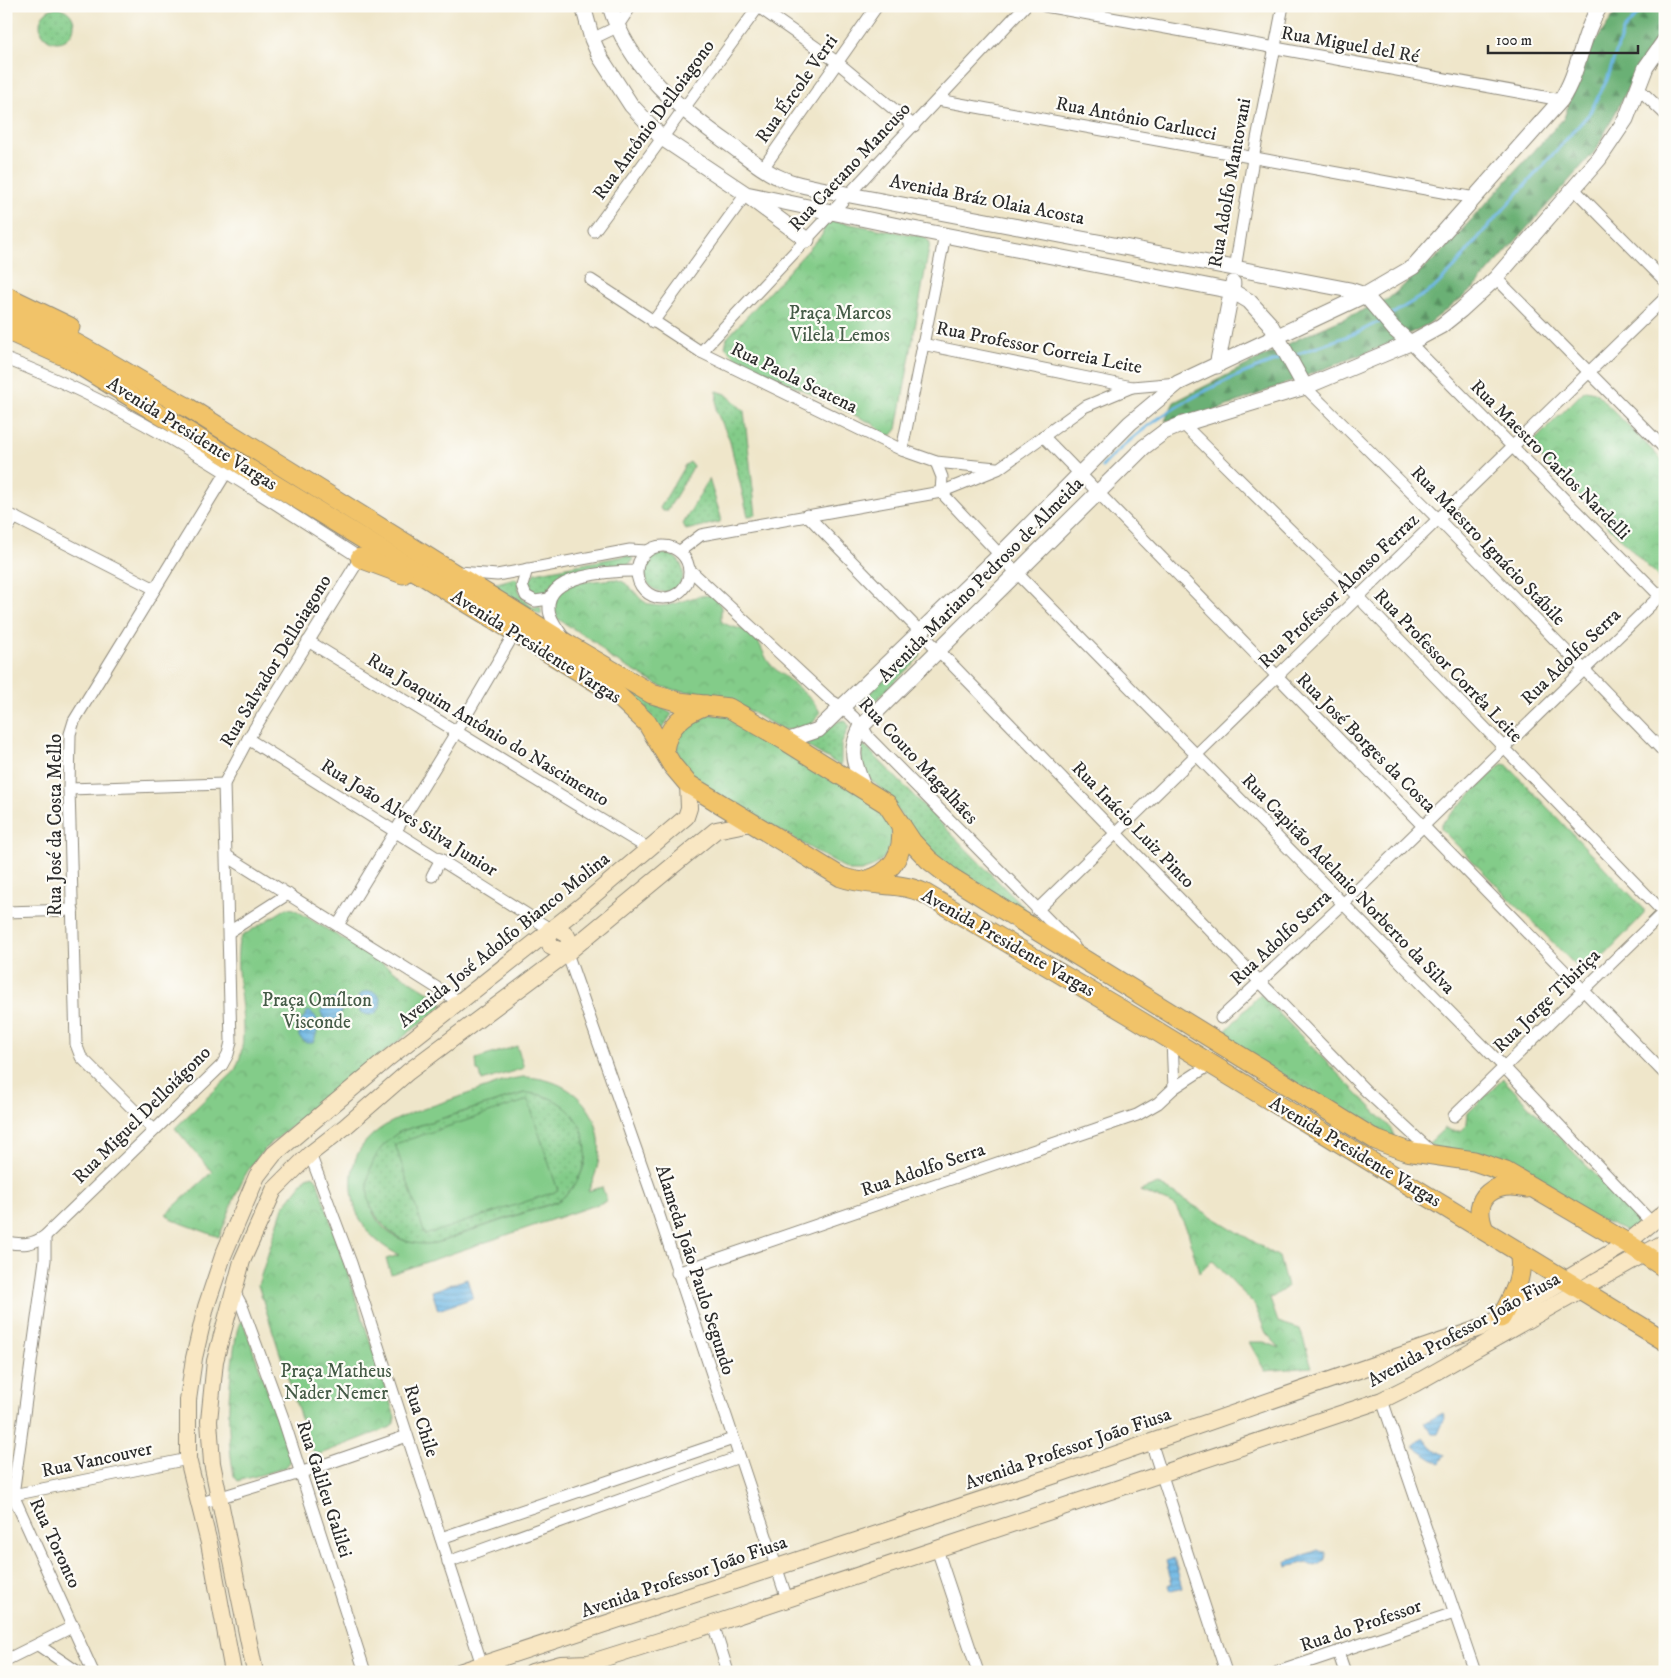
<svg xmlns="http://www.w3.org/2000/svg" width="1671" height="1678" viewBox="0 0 1671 1678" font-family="'IM FELL DW Pica',serif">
<defs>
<pattern id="grass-dots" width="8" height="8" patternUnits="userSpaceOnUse" patternTransform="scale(1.25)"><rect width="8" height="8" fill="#83cc89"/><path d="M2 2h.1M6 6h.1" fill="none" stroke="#71af76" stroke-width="1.8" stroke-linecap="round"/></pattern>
<pattern id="forest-firs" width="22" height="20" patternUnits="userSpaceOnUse" patternTransform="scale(1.25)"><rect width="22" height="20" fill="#6ab075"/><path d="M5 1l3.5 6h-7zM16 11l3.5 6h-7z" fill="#578f60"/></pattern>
<pattern id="park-crowns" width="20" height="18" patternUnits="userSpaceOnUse" patternTransform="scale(1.25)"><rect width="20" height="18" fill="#83cc89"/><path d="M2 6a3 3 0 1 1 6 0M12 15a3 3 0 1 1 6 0" fill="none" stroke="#71af76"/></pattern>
<pattern id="water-rules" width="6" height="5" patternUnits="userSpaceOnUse" patternTransform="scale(1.25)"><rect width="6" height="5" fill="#6bb6e4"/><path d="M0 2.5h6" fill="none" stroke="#5894b9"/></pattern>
</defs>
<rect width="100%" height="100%" fill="#fdfcf7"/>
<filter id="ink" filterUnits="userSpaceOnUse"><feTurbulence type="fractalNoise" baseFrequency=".02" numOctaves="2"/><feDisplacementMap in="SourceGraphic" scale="10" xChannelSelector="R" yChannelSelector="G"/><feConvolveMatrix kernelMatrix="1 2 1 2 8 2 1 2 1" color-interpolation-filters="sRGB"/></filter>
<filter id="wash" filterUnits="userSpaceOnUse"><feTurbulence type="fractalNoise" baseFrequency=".0096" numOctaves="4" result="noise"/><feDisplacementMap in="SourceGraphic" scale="20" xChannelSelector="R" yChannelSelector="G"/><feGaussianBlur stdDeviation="1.12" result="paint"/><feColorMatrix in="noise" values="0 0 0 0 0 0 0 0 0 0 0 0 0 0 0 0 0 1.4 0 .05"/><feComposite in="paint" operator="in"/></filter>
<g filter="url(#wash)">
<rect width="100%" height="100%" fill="#efe6ca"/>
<!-- grass -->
<g fill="url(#grass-dots)" stroke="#577c5a">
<circle cx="57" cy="25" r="17"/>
<path d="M107,372L171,409L672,714L662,729Z"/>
<path d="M717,391L726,394L744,411L756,515L748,516L729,438L716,411Z"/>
<path d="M690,462L693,466L692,469L667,511H662L660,508L685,465Z"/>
<path d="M709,479L721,517L720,522L686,530L683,524Z"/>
<circle cx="664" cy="573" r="19"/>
<path d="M630,555L633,559L629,565L567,576C555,582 548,595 534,597L527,591L528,581L535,573Z"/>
<path d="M515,578L518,581C518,594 523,601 534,608L538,606L541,608V615L490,585Z"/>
<path d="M913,646L921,650L920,657L869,707H862L859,699Z"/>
<path d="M845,720L849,726L841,745V766L805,745L839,721Z"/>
<path d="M861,742L1037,921L944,865L925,848L882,790L865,775L862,770Z"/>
<path d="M524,1093C586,1094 609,1165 557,1202C528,1211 499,1221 470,1231C458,1235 444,1242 430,1244C398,1248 368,1219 367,1187C366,1162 380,1143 401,1131Z"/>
</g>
<!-- forest -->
<path fill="url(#forest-firs)" stroke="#4a6e50" d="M1620,6H1665V34L1641,63L1596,150L1473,289L1427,325L1381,347L1209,413L1165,421L1174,402L1300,338L1388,299L1440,254L1564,118L1585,57Z"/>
<!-- park -->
<g fill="url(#park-crowns)" stroke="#577c5a">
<path d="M832,221L925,237L930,243L897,429L892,435L885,436L873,424L735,357L725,347L727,338L822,235L825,226Z"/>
<path d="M1585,390L1595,392L1665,463V576L1662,578L1658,577L1532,448L1533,442Z"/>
<path d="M615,579C635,583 636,602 652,605C675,610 692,592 714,596L721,607V621C730,629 744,627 753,635C762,643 763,658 773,667C785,678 816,699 820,713L810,727L783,730L723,696L674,690L660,686L609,657L596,643L558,619L553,613L558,594L574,583Z"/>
<path d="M700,714L731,715L875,802L892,828L890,848L883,859L873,867L861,871H849L696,781C671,752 668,739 700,714Z"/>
<path d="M1502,764L1507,765L1644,909V914L1587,973L1582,972L1441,829V824Z"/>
<path d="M287,908L294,909L440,999L443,1004L441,1007L270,1144C238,1175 236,1198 219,1237L173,1220L166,1214L212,1172L175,1128L234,1072C255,1035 232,981 239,941L242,936Z"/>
<path d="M1260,994L1390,1127L1395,1138L1362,1124L1220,1037Z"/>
<path d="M1503,1079L1639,1220L1640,1231L1632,1234L1428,1144L1445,1128L1452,1131H1460L1467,1124L1468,1113Z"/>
<path d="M313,1175L317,1180L395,1417L394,1423L391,1427L320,1454L315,1453L310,1447L258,1285L283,1207L307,1177Z"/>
<path d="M1158,1184L1279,1257L1287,1287L1270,1299L1278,1322L1300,1329L1312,1367L1265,1371L1249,1342H1264L1280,1348L1266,1333L1254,1304L1212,1260L1199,1273L1188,1232L1175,1205L1140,1191Z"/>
<path d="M242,1319L290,1454V1462L285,1468L238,1481L234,1476C226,1433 228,1392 234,1349C236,1339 236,1328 242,1319Z"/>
</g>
<!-- pitch -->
<g fill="#83cc89" stroke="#577c5a" fill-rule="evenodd">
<path d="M517,1046L524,1068L482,1081L480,1072L477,1071L476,1059Z"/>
<path d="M523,1077C587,1078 618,1135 588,1191L602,1187L607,1201L391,1274L386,1259L399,1255C375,1243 357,1225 353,1198C343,1134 393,1119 441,1103C464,1095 488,1087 511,1079ZM524,1093C586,1094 609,1166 557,1202C527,1212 497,1222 467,1232C453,1237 437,1245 423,1244C359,1241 349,1161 401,1131Z"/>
<path d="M528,1100L558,1191L425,1235L395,1144Z"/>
</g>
<!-- water -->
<g fill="url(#water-rules)" stroke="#4b7088">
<circle cx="369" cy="1003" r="12"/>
<path d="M334,999L341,1001L343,1009L338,1018L330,1021L323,1018L321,1012L327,1000Z"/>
<path d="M308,1011C322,1017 318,1031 313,1043H306L299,1037V1025Z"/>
<path d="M467,1279L473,1298L438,1310L432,1291Z"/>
<path d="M1443,1413L1445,1418L1438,1434H1433L1424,1423Z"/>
<path d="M1423,1437L1431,1447L1445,1455L1440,1464L1413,1447Z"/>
<path d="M1318,1550L1326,1553C1326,1561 1322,1564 1315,1566L1307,1562L1287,1567L1286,1562Z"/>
<path d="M1174,1558L1182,1588L1171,1591L1169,1585L1172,1583L1166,1561Z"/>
</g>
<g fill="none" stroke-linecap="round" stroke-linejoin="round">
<!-- stream -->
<g stroke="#6bb6e4" stroke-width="3">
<path d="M1389,316L1433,289L1455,267L1477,239L1589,114L1607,80L1623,31L1645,6"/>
<path d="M1292,356L1359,332L1382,320"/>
<path d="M1102,467C1151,414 1216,381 1284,358"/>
</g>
</g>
</g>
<g filter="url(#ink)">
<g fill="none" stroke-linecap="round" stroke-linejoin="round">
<!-- minor casing -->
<g stroke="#8d887a" stroke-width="13">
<g id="minor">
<path d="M757,6L837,62L914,126"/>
<path d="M1045,6L1561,100"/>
<path d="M592,39L617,27L631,6"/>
<path d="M1637,87L1665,114"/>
<path d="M938,100L1475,198"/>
<path d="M763,168L877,6"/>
<path d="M1574,189L1665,281"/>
<path d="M594,231L759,6"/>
<path d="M1235,269L1253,159L1283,6"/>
<path d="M1496,278L1665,449"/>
<path d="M591,280L701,352L902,450L936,462L996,468"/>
<path d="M653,322L746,194"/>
<path d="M1410,343L1664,600"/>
<path d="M922,344L1132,387L1178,383"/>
<path d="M701,352L1025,6"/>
<path d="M6,359C133,407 246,485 360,558L248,739L224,784L231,1042L228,1054L222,1065L45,1236C32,1245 22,1245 6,1242"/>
<path d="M1305,387L1438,519L1665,753"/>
<path d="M1183,424L1358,597L1665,914"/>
<path d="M1043,436L1665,1074"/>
<path d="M902,450L945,235"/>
<path d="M936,462L942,477L941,492L1016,572L1504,1067L1652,1223"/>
<path d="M6,513L155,589"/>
<path d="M807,515L1366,1091L1434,1154"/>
<path d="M6,530L15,517"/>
<circle cx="663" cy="572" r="26"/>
<path d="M680,551L701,535L941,492L998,469L1084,407L1132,387"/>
<path d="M527,569L522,586L526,596L535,601L549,599"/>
<path d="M689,569L830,700C847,709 860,721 869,738L1074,946"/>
<path d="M459,572L497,575L630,550L647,551"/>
<path d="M565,640C560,631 549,619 549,609C545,574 612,571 636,571"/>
<path d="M308,641L649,849"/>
<path d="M248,739L550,929"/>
<path d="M69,789L224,784"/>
<path d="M227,856L458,1001"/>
<path d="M432,876L441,859"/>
<path d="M1037,910L1665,298"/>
<path d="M6,912L73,910"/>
<path d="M338,925L457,731L514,634"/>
<path d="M229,932L288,894"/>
<path d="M567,953L658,1212L787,1599"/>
<path d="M1221,1018L1343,904L1665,591"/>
<path d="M1172,1040L1174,1088"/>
<path d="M1454,1116L1665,911"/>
<path d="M153,1129L81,1057L76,1044L69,789L70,734L74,721L226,473"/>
<path d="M310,1154L351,1263L484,1671"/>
<path d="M45,1236V1260L13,1495L93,1672"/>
<path d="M677,1273L1137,1115L1158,1103L1174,1088L1211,1064"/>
<path d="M234,1291L242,1306L283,1418L365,1672"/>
<path d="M1382,1400L1475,1672"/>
<path d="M1151,1442L1226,1672"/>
<path d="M13,1495L188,1459"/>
<path d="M198,1504L300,1473L407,1436"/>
<path d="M441,1538L733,1439"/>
<path d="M937,1549L978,1672"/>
<path d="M448,1562L739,1457"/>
<path d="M713,1624L728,1672"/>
<path d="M38,1645L78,1672"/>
<path d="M1338,1652L1345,1672"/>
<path d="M6,1660L74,1626"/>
<path d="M1278,1672L1454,1613"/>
</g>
</g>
<!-- tertiary casing -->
<g stroke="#8d887a" stroke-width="17">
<g id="tertiary">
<path d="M583,6L592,39L600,57L631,105L662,138L746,194L903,227L1232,291L1249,301L1270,324L1305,387"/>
<path d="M610,6C629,69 681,110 732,146C746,156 761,169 776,176C798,187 827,189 850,195L1350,290L1365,295L1394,329L1410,343"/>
<path d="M749,197L807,240"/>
<path d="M1217,366L1233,283"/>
<path d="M786,741L818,730L1000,555L1130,423L1178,383L1365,295L1413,267L1561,100C1580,71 1581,36 1600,6"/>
<path d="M864,789C854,763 848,751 862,726L1144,447L1164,432L1183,424L1305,387L1410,343L1441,326L1461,310L1496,278L1599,159L1626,119L1646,67L1665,40"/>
</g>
</g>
<!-- secondary casing -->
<g stroke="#8d887a" stroke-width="18">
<g id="secondary">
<path d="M550,929C567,930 572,937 567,953L551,947L548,939Z"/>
<path d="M233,1672L209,1543L188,1459V1400L194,1358L206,1307L223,1256L257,1176L274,1154L386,1060L581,906L686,817L689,808L688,784"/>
<path d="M255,1672L212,1463L209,1421L215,1361L242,1261L274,1190L310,1154L346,1126L408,1072L567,953L716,830L751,823"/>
<path d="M459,1672L1056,1475L1480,1328L1501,1318L1627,1243L1665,1212"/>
<path d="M532,1672L561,1664L589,1663L713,1624L1382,1400L1416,1383L1665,1242"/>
</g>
</g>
<!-- primary casing -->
<g stroke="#8d887a" stroke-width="21">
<g id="primary">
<path d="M6,296L70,327"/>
<path d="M6,312C71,334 127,376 187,407L567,644L652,694L679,702L729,708L786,741L887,804L912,842L929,860L952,878L1376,1140L1406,1151L1474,1161L1506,1172L1627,1243L1665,1268"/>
<path d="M6,330L66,357L616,694L647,723L672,765L688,784L841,877C868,887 898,881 924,893L1132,1016L1665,1341"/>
<path d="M360,558L403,574"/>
<path d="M664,750C668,725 683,714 706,705"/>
<path d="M864,881C892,875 905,853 901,825"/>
<path d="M1484,1230C1470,1195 1495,1181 1527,1188"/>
<path d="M1501,1318C1512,1298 1525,1276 1519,1252"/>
</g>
</g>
<!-- minor -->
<use href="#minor" stroke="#fff" stroke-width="11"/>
<!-- tertiary -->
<use href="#tertiary" stroke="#fff" stroke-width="15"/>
<!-- secondary -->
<use href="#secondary" stroke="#f9e7c3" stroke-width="16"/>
<!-- primary -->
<use href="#primary" stroke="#f1c369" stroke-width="19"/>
</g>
</g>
<g text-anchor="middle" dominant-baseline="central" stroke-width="4.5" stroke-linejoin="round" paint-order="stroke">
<!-- street labels -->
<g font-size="19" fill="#2b2b2b" stroke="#fdfcf7">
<text transform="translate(1350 45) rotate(10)">Rua Miguel del Ré</text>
<text transform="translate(797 89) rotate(-55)">Rua Ércole Verri</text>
<text transform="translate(1136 119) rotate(11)">Rua Antônio Carlucci</text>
<text transform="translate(654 120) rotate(-54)">Rua Antônio Delloiagono</text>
<text transform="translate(850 167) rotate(-47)">Rua Caetano Mancuso</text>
<text transform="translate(1230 183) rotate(-80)">Rua Adolfo Mantovani</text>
<text transform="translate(987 200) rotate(11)">Avenida Bráz Olaia Acosta</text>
<text transform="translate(1039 348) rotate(11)">Rua Professor Correia Leite</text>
<text transform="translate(794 378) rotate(26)">Rua Paola Scatena</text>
<text transform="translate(192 434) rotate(32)">Avenida Presidente Vargas</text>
<text transform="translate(1550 460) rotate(45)">Rua Maestro Carlos Nardelli</text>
<text transform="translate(1488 546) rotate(46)">Rua Maestro Ignácio Stábile</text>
<text transform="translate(981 580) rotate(-45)">Avenida Mariano Pedroso de Almeida</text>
<text transform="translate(1339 591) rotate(-44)">Rua Professor Alonso Ferraz</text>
<text transform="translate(536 647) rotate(32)">Avenida Presidente Vargas</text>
<text transform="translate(1571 657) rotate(-44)">Rua Adolfo Serra</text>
<text transform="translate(276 661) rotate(-59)">Rua Salvador Delloiagono</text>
<text transform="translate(1448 666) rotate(46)">Rua Professor Corrêa Leite</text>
<text transform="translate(488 730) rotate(31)">Rua Joaquim Antônio do Nascimento</text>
<text transform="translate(1366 743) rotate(45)">Rua José Borges da Costa</text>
<text transform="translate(918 761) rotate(47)">Rua Couto Magalhães</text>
<text transform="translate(409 818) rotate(32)">Rua João Alves Silva Junior</text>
<text transform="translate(55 825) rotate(-90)">Rua José da Costa Mello</text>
<text transform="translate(1133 825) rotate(46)">Rua Inácio Luiz Pinto</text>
<text transform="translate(1348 884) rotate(46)">Rua Capitão Adelmio Norberto da Silva</text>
<text transform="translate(1281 938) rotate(-43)">Rua Adolfo Serra</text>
<text transform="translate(504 940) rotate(-39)">Avenida José Adolfo Bianco Molina</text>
<text transform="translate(1008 943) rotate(30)">Avenida Presidente Vargas</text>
<text transform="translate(1547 1001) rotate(-44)">Rua Jorge Tibiriça</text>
<text transform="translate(142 1115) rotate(-45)">Rua Miguel Delloiágono</text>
<text transform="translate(1355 1152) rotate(31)">Avenida Presidente Vargas</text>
<text transform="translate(923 1170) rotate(-19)">Rua Adolfo Serra</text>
<text transform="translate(695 1270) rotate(72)">Alameda João Paulo Segundo</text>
<text transform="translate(1464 1330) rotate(-29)">Avenida Professor João Fiusa</text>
<text transform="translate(421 1421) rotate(72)">Rua Chile</text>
<text transform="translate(1068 1449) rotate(-19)">Avenida Professor João Fiusa</text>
<text transform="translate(97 1460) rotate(-12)">Rua Vancouver</text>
<text transform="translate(324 1489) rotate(72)">Rua Galileu Galilei</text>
<text transform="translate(55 1543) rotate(65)">Rua Toronto</text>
<text transform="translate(684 1577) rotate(-19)">Avenida Professor João Fiusa</text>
<text transform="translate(1361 1626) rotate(-19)">Rua do Professor</text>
</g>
<!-- park labels -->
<g font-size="19" fill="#455b47" stroke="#fdfcf7">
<text x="840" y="313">Praça Marcos<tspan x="840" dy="22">Vilela Lemos</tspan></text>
<text x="317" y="1000">Praça Omílton<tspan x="317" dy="22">Visconde</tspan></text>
<text x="336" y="1371">Praça Matheus<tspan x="336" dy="22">Nader Nemer</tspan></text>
</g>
</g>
<!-- margin -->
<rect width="1671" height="1678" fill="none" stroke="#fdfcf7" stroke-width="25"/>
<!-- scale -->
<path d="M1488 45v8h150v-8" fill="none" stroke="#2b2b2b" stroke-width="2.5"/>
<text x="1496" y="45" font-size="15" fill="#2b2b2b" stroke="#fdfcf7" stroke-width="4" paint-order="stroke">100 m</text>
</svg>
